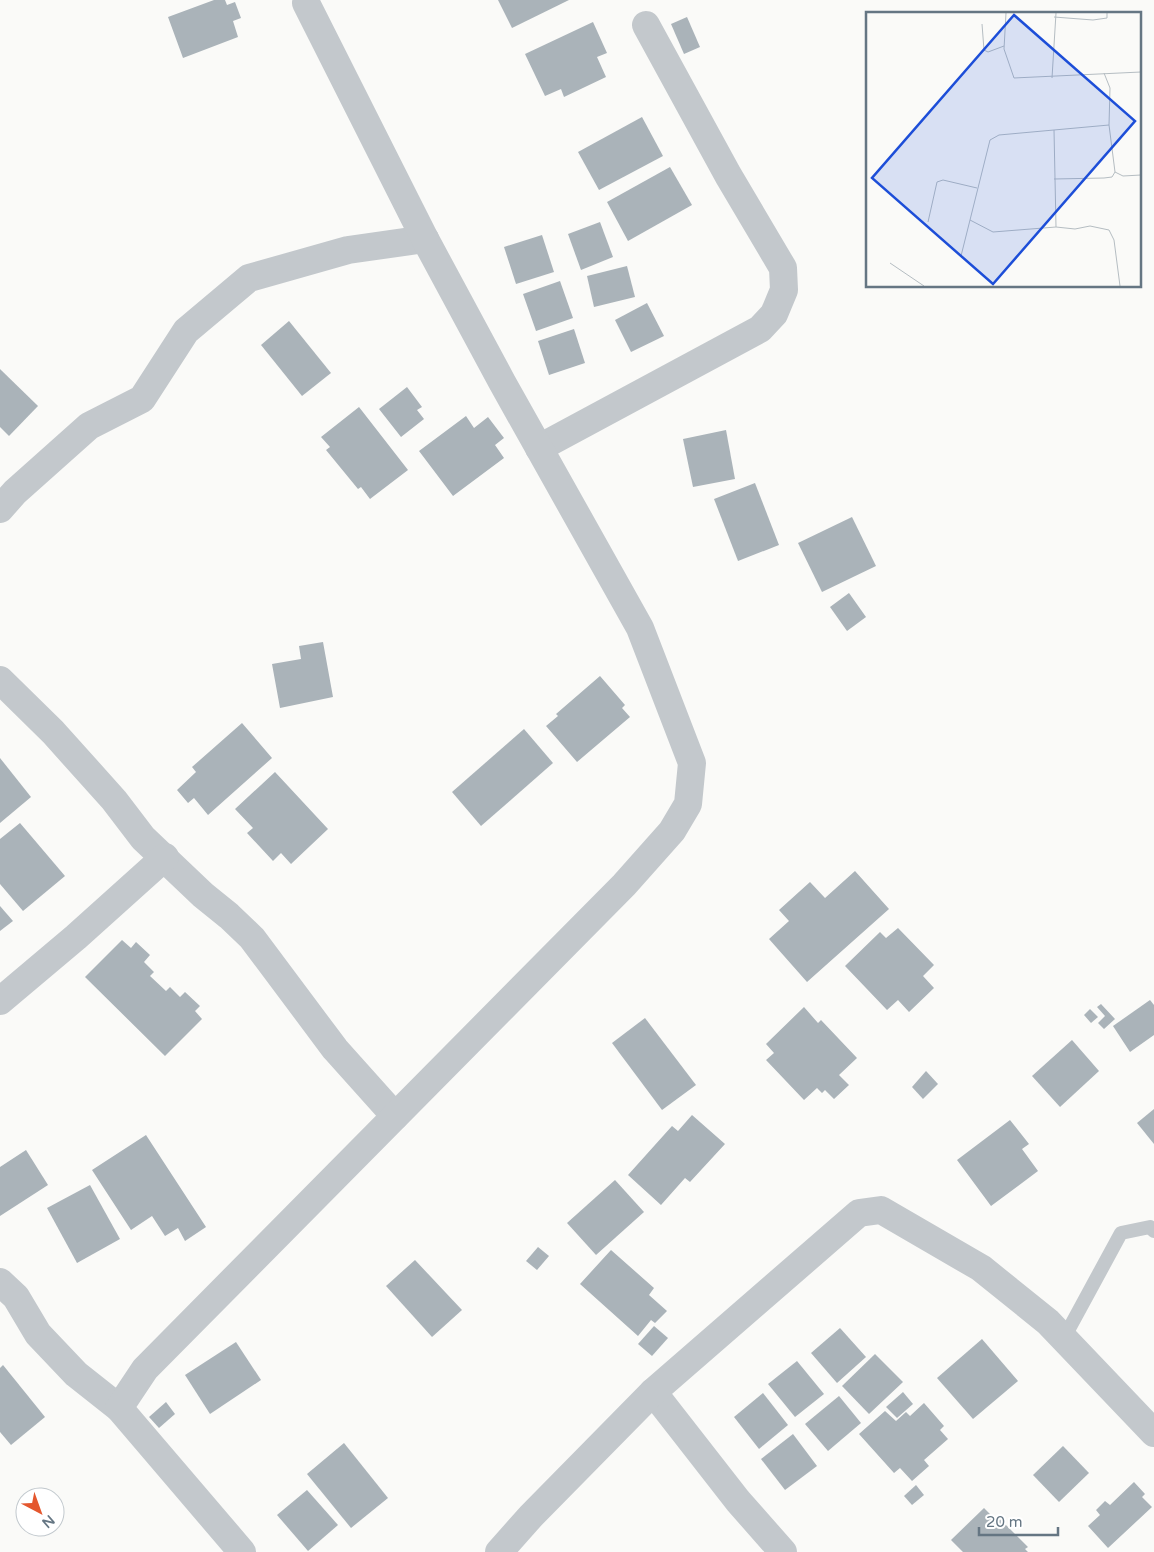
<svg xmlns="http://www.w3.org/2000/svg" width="1154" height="1552" viewBox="0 0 1154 1552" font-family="'Varela Round',sans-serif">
<rect width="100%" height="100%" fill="#fafaf8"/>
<!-- building -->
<g fill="#aab3b9">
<path d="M214,0H225L227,5L235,2L241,18L233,21L238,37L183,58L168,17Z"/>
<path d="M498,0H569L512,28Z"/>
<path d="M687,17L700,47L684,54L671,24Z"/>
<path d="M593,22L607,53L597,57L606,77L564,97L561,89L545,96L525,54Z"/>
<path d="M642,117L663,156L599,190L578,152Z"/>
<path d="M670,167L692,205L628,241L607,202Z"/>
<path d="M600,222L613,257L581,270L568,234Z"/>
<path d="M542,235L554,272L516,284L504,247Z"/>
<path d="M627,266L635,297L594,307L587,276Z"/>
<path d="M560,281L573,318L536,331L523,294Z"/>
<path d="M647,303L664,336L631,352L615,320Z"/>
<path d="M289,321L331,373L302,396L261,345Z"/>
<path d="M574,329L585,363L549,375L538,341Z"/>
<path d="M0,369L38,406L9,436L0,427Z"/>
<path d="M407,387L422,407L417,410L424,419L401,437L379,409Z"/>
<path d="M359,407L408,470L370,499L361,487L358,489L326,450L330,447L321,437Z"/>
<path d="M466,416L474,428L488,417L504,438L495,445L504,458L453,496L419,451Z"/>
<path d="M726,430L735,479L693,487L683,439Z"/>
<path d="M755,483L779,545L738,561L714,499Z"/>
<path d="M852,517L876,566L822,592L798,543Z"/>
<path d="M849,593L866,617L847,631L830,607Z"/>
<path d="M323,642L333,697L280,708L272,664L301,659L299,646Z"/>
<path d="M600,676L625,705L622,708L630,717L577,762L546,726L558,716L556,714Z"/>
<path d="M242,723L272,758L208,815L194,798L188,803L177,790L196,772L192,767Z"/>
<path d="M524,729L553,763L481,826L452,792Z"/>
<path d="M0,758L31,797L0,823Z"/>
<path d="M275,772L328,829L291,864L281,853L273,861L247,833L253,828L235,809Z"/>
<path d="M20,823L65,876L23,911L0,884V839Z"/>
<path d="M855,871L889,909L807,982L769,939L789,921L779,910L810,882L825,898Z"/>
<path d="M0,906L13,921L0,931Z"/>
<path d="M898,928L934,965L923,976L934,988L909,1012L898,1000L887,1010L845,966L880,932L886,938Z"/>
<path d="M122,940L131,948L136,942L150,955L144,962L154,972L150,976L166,991L170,987L180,997L185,992L200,1006L195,1011L202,1019L165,1056L85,977Z"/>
<path d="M1150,1000L1154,1005V1035L1130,1052L1113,1026Z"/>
<path d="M1101,1004L1115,1019L1104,1029L1098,1023L1105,1016L1097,1007Z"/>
<path d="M804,1007L818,1023L821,1020L857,1058L839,1075L849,1085L834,1099L825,1090L822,1093L817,1088L804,1100L766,1060L774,1053L766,1044Z"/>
<path d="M1090,1009L1098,1017L1091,1023L1084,1015Z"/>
<path d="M645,1018L696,1085L662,1110L612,1043Z"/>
<path d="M1072,1040L1099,1071L1060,1107L1032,1076Z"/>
<path d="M926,1071L938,1084L923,1099L912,1087Z"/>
<path d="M1154,1109V1144L1137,1123Z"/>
<path d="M692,1115L725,1144L690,1182L685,1178L661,1205L628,1175L672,1126L678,1131Z"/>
<path d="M1010,1120L1029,1144L1022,1149L1038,1171L991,1206L957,1160Z"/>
<path d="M146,1135L206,1227L185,1241L178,1228L165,1236L152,1216L131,1230L92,1170Z"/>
<path d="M26,1150L48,1185L0,1216V1167Z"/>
<path d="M615,1180L644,1212L596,1255L567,1223Z"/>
<path d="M90,1185L120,1239L77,1263L47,1208Z"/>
<path d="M538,1247L549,1256L537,1270L526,1261Z"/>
<path d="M611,1250L654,1288L649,1295L667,1311L655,1323L651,1320L638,1336L580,1284Z"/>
<path d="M415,1260L462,1310L432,1337L386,1286Z"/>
<path d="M654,1326L668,1338L652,1356L638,1344Z"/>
<path d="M840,1328L866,1357L837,1383L811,1353Z"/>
<path d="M982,1339L1018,1381L973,1419L937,1378Z"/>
<path d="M236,1342L261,1380L210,1414L185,1375Z"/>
<path d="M875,1354L903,1382L869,1414L842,1386Z"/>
<path d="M797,1361L824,1394L795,1417L768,1384Z"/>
<path d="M3,1365L45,1417L11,1445L0,1432V1368Z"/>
<path d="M903,1392L913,1404L897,1418L886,1407Z"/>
<path d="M763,1393L788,1425L759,1449L734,1417Z"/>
<path d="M839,1396L861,1423L828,1451L805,1424Z"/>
<path d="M166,1402L175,1414L159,1428L149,1417Z"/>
<path d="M924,1403L944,1426L940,1430L948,1439L924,1460L929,1466L912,1481L900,1468L894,1473L859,1434L885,1411L896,1421L906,1412L910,1416Z"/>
<path d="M793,1434L817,1466L785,1490L761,1459Z"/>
<path d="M344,1443L388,1498L351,1528L307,1474Z"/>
<path d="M1063,1446L1089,1473L1059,1502L1033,1475Z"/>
<path d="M1134,1482L1145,1494L1142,1497L1152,1507L1108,1548L1088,1526L1100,1515L1096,1510L1105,1501L1110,1505Z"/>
<path d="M916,1485L924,1495L912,1505L904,1496Z"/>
<path d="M307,1490L338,1525L308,1551L277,1515Z"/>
<path d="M984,1508L995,1519L998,1517L1028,1547L1025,1549L1028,1552H963L951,1540Z"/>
</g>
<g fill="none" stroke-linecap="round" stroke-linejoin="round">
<!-- lane -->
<path stroke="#c3c8cc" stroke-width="14" d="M1064,1338L1121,1233L1150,1227L1154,1231"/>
<!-- street -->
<g stroke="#c3c8cc" stroke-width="28">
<path d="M539,448L760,329L774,314L784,290L783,268L728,175L646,25"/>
<path d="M0,509L15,492L89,426L142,399L186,331L249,278L348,250L425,239"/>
<path d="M0,680L53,732L114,800L143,838L203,895L229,916L252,938L335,1049L395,1116"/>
<path d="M0,1001L76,937L165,857"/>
<path d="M0,1282L16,1297L38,1334L76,1374L119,1408"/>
<path d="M653,1392L738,1501L783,1552"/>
<path d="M242,1552L119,1408L145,1369L624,885L672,831L688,804L692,763L640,628L502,382L425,239L306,3"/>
<path d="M499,1552L531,1516L653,1392L859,1213L881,1210L981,1268L1048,1322L1154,1433"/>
</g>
</g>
<!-- overview -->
<g transform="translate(866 12)">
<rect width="275" height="275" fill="#fafaf8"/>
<path fill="none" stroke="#b5bdc2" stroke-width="1" d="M140,1L138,37L148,66L275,60M188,5L227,8L241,6V1M116,12L118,38L122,40L138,34M186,66L190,1M243,113L249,160L257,164L275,163M188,118L190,215M188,167L238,166L246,165L249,160M104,208L127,220L190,215L209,217L224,214L243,218L248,228L254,274M62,210L71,170L77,168L111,176M95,244L124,128L133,123L243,113L244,76L238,61M24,251L58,274"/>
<path fill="#1d4ed8" fill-opacity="0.15" stroke="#1d4ed8" stroke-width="2.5" d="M148,3L269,109L127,272L6,166Z"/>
<rect width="275" height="275" fill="none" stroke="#657683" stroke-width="2.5"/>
</g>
<!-- north arrow -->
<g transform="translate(40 1512) rotate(139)"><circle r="24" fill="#ffffff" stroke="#c1c8cd"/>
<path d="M0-4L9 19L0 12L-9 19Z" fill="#e4572e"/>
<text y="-8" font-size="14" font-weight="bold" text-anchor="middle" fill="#657683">N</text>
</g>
<!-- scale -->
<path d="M979 1527v8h79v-8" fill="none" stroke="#657683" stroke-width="2.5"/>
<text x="986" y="1527" font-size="15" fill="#657683" stroke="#ffffff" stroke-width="4" paint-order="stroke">20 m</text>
</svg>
